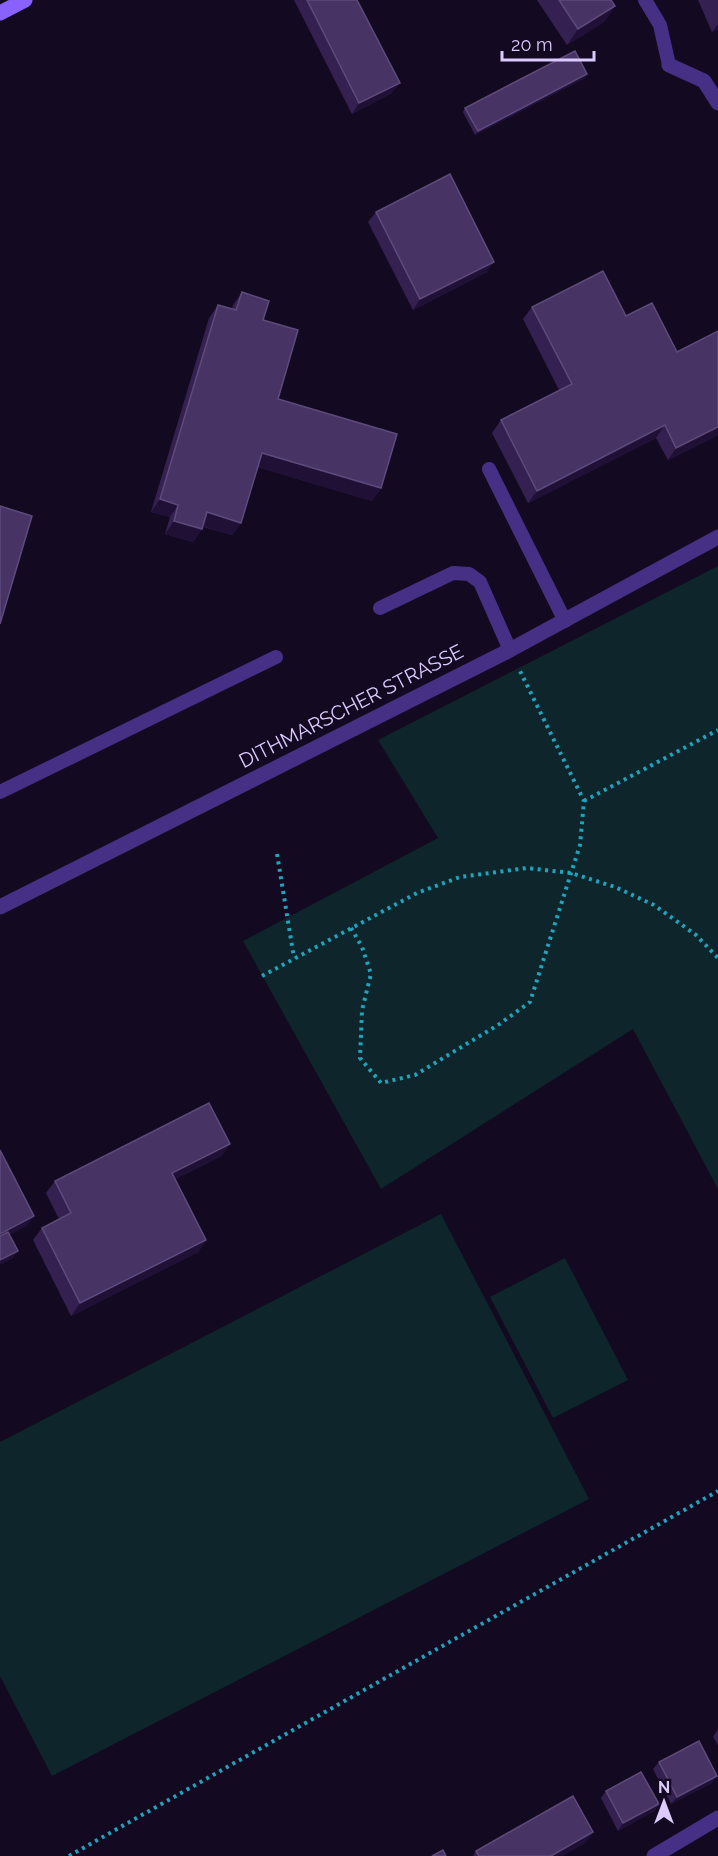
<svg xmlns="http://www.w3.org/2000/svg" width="718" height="1856" viewBox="0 0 718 1856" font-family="Raleway,sans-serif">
<rect width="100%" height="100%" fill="#130a21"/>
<!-- green -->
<g fill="#0d252b">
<path d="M718,566V1189L633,1029L381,1189L243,941L438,838L378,740Z"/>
<path d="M441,1214L589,1499L52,1776L0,1676V1442Z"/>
<path d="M565,1258L628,1380L553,1418L490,1297Z"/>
</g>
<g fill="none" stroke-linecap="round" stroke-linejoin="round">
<!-- path -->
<g stroke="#20a3bd" stroke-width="4" stroke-dasharray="3 4.5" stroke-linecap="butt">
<path d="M584,801L718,730"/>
<path d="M277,854L294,958"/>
<path d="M351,928L362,947L371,974L362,1010L360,1058L381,1083L415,1075L498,1025L530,1002L580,845L584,801L519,669"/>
<path d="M262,976L417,893L460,877L527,868L571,873L615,887L654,905L696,935L718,958"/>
<path d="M69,1856L718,1491"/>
</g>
<!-- lane -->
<g stroke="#463085" stroke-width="14">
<path d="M645,0L660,25L669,65"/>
<path d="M489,469L565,621"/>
<path d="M380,608L453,573L469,574L480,582L510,650"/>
<path d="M0,792L276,657"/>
</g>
<!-- street -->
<g stroke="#463085" stroke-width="15">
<path d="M669,65L704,81L718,103"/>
<path d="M0,907L510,650L718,537"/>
<path d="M654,1856L718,1818"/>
</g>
<!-- secondary -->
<path stroke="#8861ff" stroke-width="15" d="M0,13L25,0"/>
</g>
<!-- wall -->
<g fill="#352151">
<path d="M294,0H357L392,93L352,114Z"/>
<path d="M537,0H611L615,6L604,22L567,45Z"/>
<path d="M698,0H718V29L712,32Z"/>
<path d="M587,74L585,78L475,135L463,112L465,108Z"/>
<path d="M376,212L487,272L413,310L368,222Z"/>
<path d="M242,292L263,320L278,399L381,488L372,501L257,467L241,523L232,535L203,527L202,529L193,542L165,534L170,517L151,512L209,318L218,305L232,309L233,305Z"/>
<path d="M532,307L626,316L677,352L718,331V435L668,460L656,438L528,503L492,433L501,420L559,390L523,319Z"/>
<path d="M230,1144L221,1156L175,1179L206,1240L198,1252L71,1316L33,1240L42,1228L59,1219L46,1193L55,1181Z"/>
<path d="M718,1729V1745L713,1737Z"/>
<path d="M659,1762L712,1783L671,1804L653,1769Z"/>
<path d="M606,1791L659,1804L654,1811L618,1831L601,1798Z"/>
<path d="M593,1832L586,1842L562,1856H473L476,1851Z"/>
</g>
<!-- shaded-wall -->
<g fill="#201036">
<path d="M615,6L604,22L567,45L578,29Z"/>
<path d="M718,24V29L712,32Z"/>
<path d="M587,74L585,78L475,135L478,131Z"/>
<path d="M400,83L392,93L352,114L359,103Z"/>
<path d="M494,262L487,272L413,310L420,299Z"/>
<path d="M665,425L656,438L528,503L537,491Z"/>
<path d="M718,427V435L668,460L676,448Z"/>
<path d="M262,453L381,488L372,501L253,466Z"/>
<path d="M160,499L178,505L170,517L151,512Z"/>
<path d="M207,512L241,523L232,535L198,525Z"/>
<path d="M174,521L202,529L193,542L165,534Z"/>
<path d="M230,1144L221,1156L163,1185L172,1173Z"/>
<path d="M34,1216L27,1226L0,1240V1234Z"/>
<path d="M206,1240L198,1252L71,1316L80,1303Z"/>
<path d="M18,1251L13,1258L0,1265V1260Z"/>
<path d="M717,1776L712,1783L671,1804L677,1797Z"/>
<path d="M659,1804L654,1811L618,1831L623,1823Z"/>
<path d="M593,1832L586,1842L562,1856H551Z"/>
</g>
<!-- building -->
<g fill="#473364" stroke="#5e4b7c" stroke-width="1.5">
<path d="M307,0H357L400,83L359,103Z"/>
<path d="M559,0H611L615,6L578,29Z"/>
<path d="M575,51L587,74L478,131L465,108Z"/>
<path d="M450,174L494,262L420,299L376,212Z"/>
<path d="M603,271L626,316L652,303L677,352L718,331V427L676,448L665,425L537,491L501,420L572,384L532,307Z"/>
<path d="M242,292L269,301L263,320L298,330L278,399L397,434L381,488L262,453L241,523L207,512L202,529L174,521L178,505L160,499L218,305L236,310Z"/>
<path d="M0,506L32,516L0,624Z"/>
<path d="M209,1103L230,1144L172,1173L206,1240L80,1303L42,1228L71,1213L55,1181Z"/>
<path d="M0,1150L34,1216L0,1234Z"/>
<path d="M8,1232L18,1251L0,1260V1236Z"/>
<path d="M699,1741L717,1776L677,1797L659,1762Z"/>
<path d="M641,1772L659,1804L623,1823L606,1791Z"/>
<path d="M573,1796L593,1832L551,1856H479L476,1851Z"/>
<path d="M443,1850L446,1856H432Z"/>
</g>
<g text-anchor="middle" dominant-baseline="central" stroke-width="4.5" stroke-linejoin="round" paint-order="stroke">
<!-- street labels -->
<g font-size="20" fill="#dccaff" stroke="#130a21">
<text transform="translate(351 706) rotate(-27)">DITHMARSCHER STRASSE</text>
</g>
</g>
<!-- north arrow -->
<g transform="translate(664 1802)" stroke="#130a21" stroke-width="4.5" paint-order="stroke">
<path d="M0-4.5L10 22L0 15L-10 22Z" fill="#dccaff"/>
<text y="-9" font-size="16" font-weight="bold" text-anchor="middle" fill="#dccaff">N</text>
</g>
<!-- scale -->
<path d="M502 51v9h92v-9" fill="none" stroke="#dccaff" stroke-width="3"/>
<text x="511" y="51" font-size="18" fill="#dccaff" stroke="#130a21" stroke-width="4.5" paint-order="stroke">20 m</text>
</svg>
